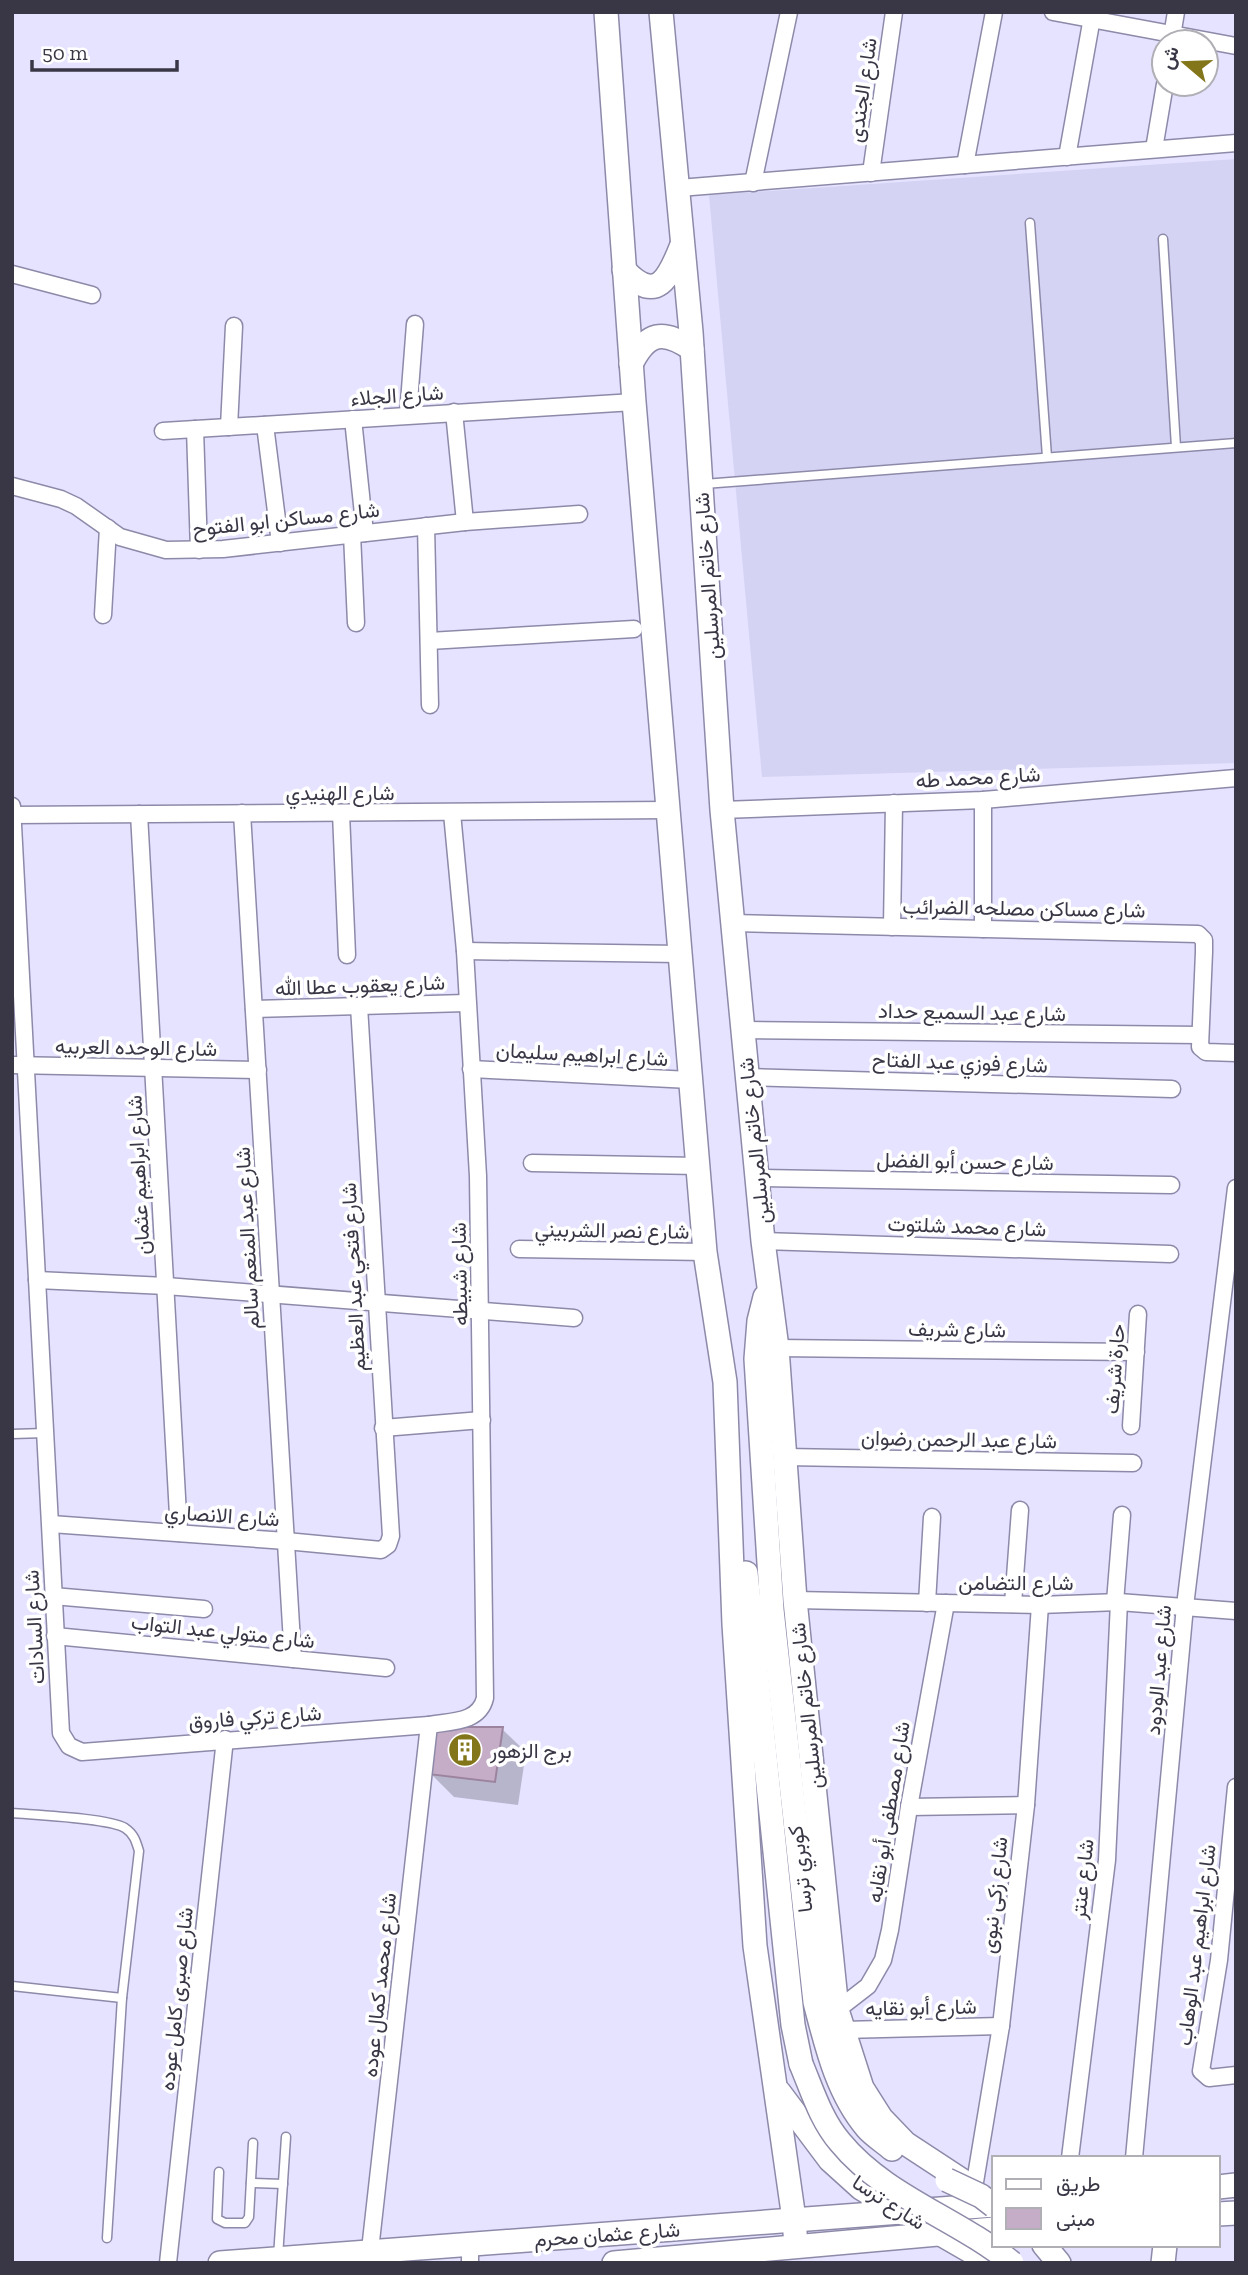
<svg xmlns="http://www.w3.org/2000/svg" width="1248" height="2275" viewBox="0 0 1248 2275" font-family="'Zilla Slab',Vazirmatn,serif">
<rect width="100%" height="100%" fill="#e5e3ff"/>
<!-- built -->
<path fill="#d5d3f3" d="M1236,159V763L762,777L709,195Z"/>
<!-- shadow -->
<path fill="#0003" d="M502,1729L526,1752L518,1805L454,1797L430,1773Z"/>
<!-- building -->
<path fill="#c5acc7" stroke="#9c849e" stroke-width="2" d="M435,1727H503L495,1782L428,1774Z"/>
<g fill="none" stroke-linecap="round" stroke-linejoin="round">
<!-- lane casing -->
<g stroke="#8d8aa9" stroke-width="11">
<g id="lane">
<path d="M1030,223L1047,457"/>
<path d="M1163,239L1176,447"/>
<path d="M704,484L1236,443"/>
<path d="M12,1434L45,1433"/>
<path d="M12,1813C35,1815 109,1818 125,1828C134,1834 136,1841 139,1851L122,1998L107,2238"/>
<path d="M12,1986L122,1998"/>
<path d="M219,2172L217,2219L225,2223H245L249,2217L253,2143"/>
<path d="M251,2183L283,2184"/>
<path d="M278,2257L286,2137"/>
</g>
</g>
<!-- street casing -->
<g stroke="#8d8aa9" stroke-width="19">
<g id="street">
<path d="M1053,12L1236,46"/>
<path d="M1171,42L1176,12"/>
<path d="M1154,149L1165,84"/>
<path d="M1067,157L1093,12"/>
<path d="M965,165L994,12"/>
<path d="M871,173L894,12"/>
<path d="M753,183L789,12"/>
<path d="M679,188L1236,143"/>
<path d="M12,274L92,295"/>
<path d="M454,412L465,522"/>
<path d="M408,415L415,324"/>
<path d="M353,419L365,533"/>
<path d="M265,425L280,543"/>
<path d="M229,427L234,326"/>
<path d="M195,429L199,550"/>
<path d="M163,431L634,402"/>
<path d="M12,486L61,499L76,506L120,537L166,550L223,549L465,522L579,514"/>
<path d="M426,526L430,705"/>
<path d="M352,534L356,623"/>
<path d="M103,615L108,528"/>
<path d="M429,641L634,629"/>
<path d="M983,800V929"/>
<path d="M12,806L61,1733L69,1746L82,1752L429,1725C451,1721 479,1723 485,1698L478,1176L465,951L452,813"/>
<path d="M722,810L983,800L1236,778"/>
<path d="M242,813L293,1659"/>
<path d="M341,813L347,955"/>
<path d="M139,814L179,1533"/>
<path d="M12,815L668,810"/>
<path d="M733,923L1198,934L1204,940V952L1200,1047L1206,1052L1236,1053"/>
<path d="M892,927L894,803"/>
<path d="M465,951L680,954"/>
<path d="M254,1009L466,1003"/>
<path d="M743,1030L1200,1035"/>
<path d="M12,1065L258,1070"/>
<path d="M471,1069L690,1080"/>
<path d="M747,1077L1172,1089"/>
<path d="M532,1163L698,1166"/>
<path d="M757,1178L1171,1185"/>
<path d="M763,1241L1170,1254"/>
<path d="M519,1249L705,1252"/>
<path d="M37,1280L166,1286L574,1318"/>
<path d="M777,1348L1136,1352"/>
<path d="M1131,1426L1138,1314"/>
<path d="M383,1428L482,1420"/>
<path d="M785,1457L1133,1463"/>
<path d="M51,1524L286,1541L381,1550L388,1545L391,1536L359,1006"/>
<path d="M53,1596L204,1609"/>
<path d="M795,1600L1040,1605L1119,1602L1236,1611"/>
<path d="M1115,1602L1122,1515"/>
<path d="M927,1603L932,1517"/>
<path d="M1013,1604L1020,1510"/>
<path d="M55,1636L386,1668"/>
<path d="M1236,1787L1219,1960L1201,2071L1209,2078L1236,2075"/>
<path d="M909,1807L1026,1805"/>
<path d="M837,2010L868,1986L883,1960L890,1930L909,1807L946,1603"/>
<path d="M843,2030L1001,2026"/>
<path d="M1070,2158L1107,1860L1119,1602"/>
<path d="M1134,2158L1185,1606L1236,1188"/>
<path d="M974,2188L1001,2026L1026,1805L1040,1605"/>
<path d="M470,2244V2263"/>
<path d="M370,2250L429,1725"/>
<path d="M168,2263L225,1739"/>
</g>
</g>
<!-- secondary casing -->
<g stroke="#8d8aa9" stroke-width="26">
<g id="secondary">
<path d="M606,12L634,402L705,1252L725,1382L734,1624L755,1946L794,2219L796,2246"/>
<path d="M661,12L691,332L722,810L763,1241L777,1348L795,1600L837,2010L862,2088L881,2118L905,2143L969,2185"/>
<path d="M624,270C657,305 669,278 682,245"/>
<path d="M631,364C647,332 663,329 692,349"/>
<path d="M765,1297L759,1321L756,1359L772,1610L815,2002C826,2044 837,2093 867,2128C874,2136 884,2142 892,2149"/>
<path d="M746,1573L793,2025L801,2064"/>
<path d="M779,2092L830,2160L861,2188L903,2213"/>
<path d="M1218,2187L1236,2185"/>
<path d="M1218,2214L1236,2213"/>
<path d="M939,2233L991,2263"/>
<path d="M1044,2245L1059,2263"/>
<path d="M220,2263L994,2205"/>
<path d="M614,2263L994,2229"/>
<path d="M1163,2263L1165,2245"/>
</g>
</g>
<!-- lane -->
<use href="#lane" stroke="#fff" stroke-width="8"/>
<!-- street -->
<use href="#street" stroke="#fff" stroke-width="16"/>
<!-- secondary -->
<use href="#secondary" stroke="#fff" stroke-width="23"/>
<!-- secondary-bridge casing -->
<g stroke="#8d8aa9" stroke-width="26" stroke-linecap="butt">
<g id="secondary-bridge">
<path d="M801,2064C812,2090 821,2120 840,2142C885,2197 957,2218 1012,2263"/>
<path d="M947,2180L981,2196L994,2206"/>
</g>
</g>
<!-- secondary-bridge -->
<use href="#secondary-bridge" stroke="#fff" stroke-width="23"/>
</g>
<!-- icons -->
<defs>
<g id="building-disc" transform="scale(1.75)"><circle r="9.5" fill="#837519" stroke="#fff"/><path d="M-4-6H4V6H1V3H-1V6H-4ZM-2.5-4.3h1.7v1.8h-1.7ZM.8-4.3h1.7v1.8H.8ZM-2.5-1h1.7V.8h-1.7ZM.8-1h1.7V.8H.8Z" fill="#fff"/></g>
</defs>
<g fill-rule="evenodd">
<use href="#building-disc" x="465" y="1750"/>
</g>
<g text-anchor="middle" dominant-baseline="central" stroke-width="7" stroke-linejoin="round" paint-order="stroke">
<!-- street labels -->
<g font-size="21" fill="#393745" stroke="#fff">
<text transform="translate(862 90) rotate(-82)">شارع الجندى</text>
<text transform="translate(397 395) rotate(-4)">شارع الجلاء</text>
<text transform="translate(286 519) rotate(-6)">شارع مساكن ابو الفتوح</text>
<text transform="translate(707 576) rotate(-94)">شارع خاتم المرسلين</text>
<text transform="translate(978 777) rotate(-3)">شارع محمد طه</text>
<text x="340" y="792">شارع الهنيدي</text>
<text transform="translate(1024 908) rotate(1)">شارع مساكن مصلحه الضرائب</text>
<text transform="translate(360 985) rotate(-2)">شارع يعقوب عطا الله</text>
<text transform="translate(972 1012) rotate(1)">شارع عبد السميع حداد</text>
<text transform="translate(136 1047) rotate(1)">شارع الوحده العربيه</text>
<text transform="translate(582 1054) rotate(3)">شارع ابراهيم سليمان</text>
<text transform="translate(960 1062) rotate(2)">شارع فوزي عبد الفتاح</text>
<text transform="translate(754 1141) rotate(-96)">شارع خاتم المرسلين</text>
<text transform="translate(965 1161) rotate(1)">شارع حسن أبو الفضل</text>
<text transform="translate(138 1175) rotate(-93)">شارع ابراهيم عثمان</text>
<text transform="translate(967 1226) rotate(2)">شارع محمد شلتوت</text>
<text transform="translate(612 1230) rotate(1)">شارع نصر الشربيني</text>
<text transform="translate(247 1238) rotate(-93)">شارع عبد المنعم سالم</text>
<text transform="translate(459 1274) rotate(-91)">شارع شبيطه</text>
<text transform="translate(353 1277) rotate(-93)">شارع فتحي عبد العظيم</text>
<text transform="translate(957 1329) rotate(1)">شارع شريف</text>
<text transform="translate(1114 1369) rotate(-86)">حارة شريف</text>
<text transform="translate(959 1439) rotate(1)">شارع عبد الرحمن رضوان</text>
<text transform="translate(222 1515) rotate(4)">شارع الانصاري</text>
<text x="1016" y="1582">شارع التضامن</text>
<text transform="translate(34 1627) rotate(-93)">شارع السادات</text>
<text transform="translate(223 1631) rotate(6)">شارع متولي عبد التواب</text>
<text transform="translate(1158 1670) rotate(-85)">شارع عبد الودود</text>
<text transform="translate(806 1706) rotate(-96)">شارع خاتم المرسلين</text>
<text transform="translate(255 1717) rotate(-4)">شارع تركي فاروق</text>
<text transform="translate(888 1812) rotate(-81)">شارع مصطفى أبو نقابه</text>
<text transform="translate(800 1869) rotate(-97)">كوبري ترسا</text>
<text transform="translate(1082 1879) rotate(-84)">شارع عنتر</text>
<text transform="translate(994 1895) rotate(-84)">شارع زكى نبوى</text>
<text transform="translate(1196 1945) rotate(-83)">شارع ابراهيم عبد الوهاب</text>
<text transform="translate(379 1985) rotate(-84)">شارع محمد كمال عوده</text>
<text transform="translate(176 1999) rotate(-84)">شارع صبرى كامل عوده</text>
<text transform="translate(921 2007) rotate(-1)">شارع أبو نقايه</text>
<text transform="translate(889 2202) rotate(33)">شارع ترسا</text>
<text transform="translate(607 2234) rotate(-4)">شارع عثمان محرم</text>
</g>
<!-- poi labels -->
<g font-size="21" fill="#393745" stroke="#fff" text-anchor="start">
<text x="490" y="1750">برج الزهور</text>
</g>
</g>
<!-- border -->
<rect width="1248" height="2275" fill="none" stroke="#393745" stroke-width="28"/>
<!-- legend -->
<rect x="992" y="2156" width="228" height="91" fill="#ffffff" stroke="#b0afb5" stroke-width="2"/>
<rect x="1006" y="2179" width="35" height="10" fill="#ffffff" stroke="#b0afb5" stroke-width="2"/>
<text x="1056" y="2191" font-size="21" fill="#393745">طريق</text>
<rect x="1006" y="2208" width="35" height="21" fill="#c5acc7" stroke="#b0afb5" stroke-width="2"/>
<text x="1056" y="2226" font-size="21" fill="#393745">مبنى</text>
<!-- north arrow -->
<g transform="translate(1185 63) rotate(289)"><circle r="33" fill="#ffffff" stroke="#b0afb5" stroke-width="2"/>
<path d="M0-5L12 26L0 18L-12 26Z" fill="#837519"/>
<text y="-10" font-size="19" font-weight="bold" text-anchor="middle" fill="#393745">ش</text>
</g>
<!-- scale -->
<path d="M32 60v10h145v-10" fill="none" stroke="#393745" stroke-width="3.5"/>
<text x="42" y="60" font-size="21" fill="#393745" stroke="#ffffff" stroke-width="5" paint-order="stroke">50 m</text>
</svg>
